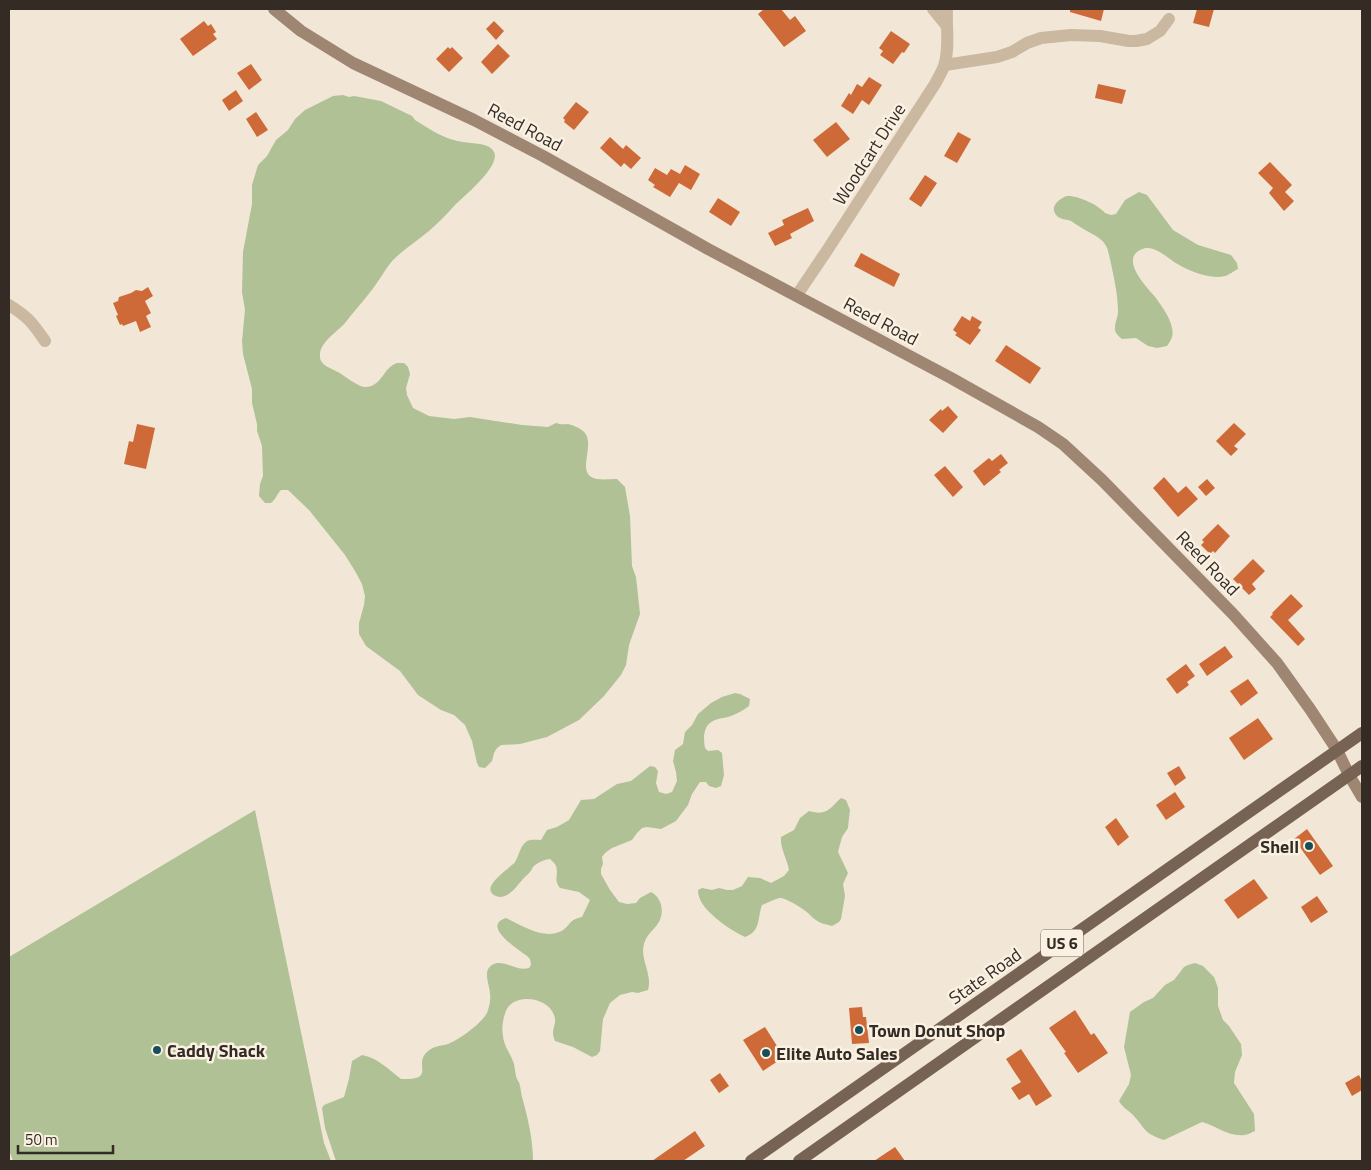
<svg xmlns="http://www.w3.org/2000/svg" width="1371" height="1170" viewBox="0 0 1371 1170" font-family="'Titillium Web',sans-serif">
<rect width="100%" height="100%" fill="#f2e7d6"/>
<!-- green -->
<g fill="#afc195">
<path d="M343,95L349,97L354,96L381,101L412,116L415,120C430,129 445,140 463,142C472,144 489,142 494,152C501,166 464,196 455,205C447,214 438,223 429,231C417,241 404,249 393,260C385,269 379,281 371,291C363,302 353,312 345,323C337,332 320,342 320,355C319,365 331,368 338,372C345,376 357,386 364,387C382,388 383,367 397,363C399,363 402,363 404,363L408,367L410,374L406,388L407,395L413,408L429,416L454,419L470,417L522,425L548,427L556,423C561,425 564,424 568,424C572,425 580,428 583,431C598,443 573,475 597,479C604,480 611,479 617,479L625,487L630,516L632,566L636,577L640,614L629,645L626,665L621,675L604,696L579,720L547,737L520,744L501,745L497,748L494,753L492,761L485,768L479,767L477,763L472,741L465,725L454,715L441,710L418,695L400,671L366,646L359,634V623L364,605L365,596L362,584L355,571L345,555L309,510L288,490H281C277,494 276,499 271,503H265L259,496L260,484L263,476L262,446L257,431V424L252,403V389L243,354L242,341L245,310L242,292L243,252L252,204V185L258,165L267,156L276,140L288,130L295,119L305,110L333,96Z"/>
<path d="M1139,192L1147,195L1173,230L1198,245L1231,255L1237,263L1238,269C1234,271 1229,275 1225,276C1209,280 1187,270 1174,262C1164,255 1152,243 1140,250C1120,261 1148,288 1156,298C1162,307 1170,317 1172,328C1174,336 1171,340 1167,346L1157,348L1148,346L1136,338L1122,339C1118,336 1114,332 1115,327C1115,322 1118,317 1118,312C1118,293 1113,273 1109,255C1107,241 1098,237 1087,231C1081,228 1076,224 1071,221C1067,219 1063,220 1060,218C1055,216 1052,209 1055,205C1057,201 1063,197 1067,196C1077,195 1099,205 1105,213L1111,215L1116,214L1125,200Z"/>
<path d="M735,693L740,694L750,699L749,706C744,710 738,713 731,716C726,718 720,718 715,720C703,725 703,737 705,748L708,751L718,750L722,753L724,775L721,786L716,788L709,786L706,782H700L692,794L688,805L676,821L661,829L647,827L642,828L637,833L632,840L612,848L605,853L602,857L603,864L601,869V874L610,890L619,902L627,904L636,903L640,898L651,892C663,898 665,915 657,925C653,930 648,934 645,941C638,958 653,973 648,990L638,993L632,992L620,995L610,1003L603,1019L600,1051L597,1055L592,1057L573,1047L555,1041C554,1038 553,1036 553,1033C553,1026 557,1023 554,1015C549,1000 524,994 511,1004C504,1009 501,1027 503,1036C504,1047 511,1054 514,1064C515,1069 515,1074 517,1079C519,1083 519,1081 520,1086C521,1090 521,1093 522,1097C528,1118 533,1140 533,1161H336L325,1128L322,1108L324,1105L344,1097L349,1079L352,1061L362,1055C378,1058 388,1069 401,1079C437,1080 413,1065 427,1052C433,1046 441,1046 448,1044C460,1039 481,1024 487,1013C489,1007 491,1000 490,994C490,985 482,971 492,965C503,958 517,972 529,968L531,965L530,959L527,956C518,949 481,926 506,918C520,925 543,939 559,932C565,930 567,926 571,922C574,919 578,918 582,917L590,900L579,892L560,888C553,880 559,875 556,866C555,863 552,861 550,859C545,859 537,863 533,867C532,869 531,871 529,873C528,875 525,876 524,878C517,885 508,901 496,896C477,888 512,867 515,862C519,856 520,846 526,842C529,839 536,840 541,840L547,830L557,827L569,820L581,800L594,799L617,784L631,781L650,766L655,767L658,771L656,783L659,792L666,794L672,792L677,781L676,772L673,761L675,750L683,744L685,732L692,725L698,714L711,703L722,697Z"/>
<path d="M841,798L846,800L850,810L849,818L848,828L842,837L838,852L848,873L843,884L845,896L841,919L839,922L832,926C829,925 824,924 821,923C815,920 812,917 808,913C804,909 786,898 780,898C774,899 767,903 762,905C757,919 761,931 745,937C730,930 697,909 698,890L702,888L712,890L719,888L727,890H733L742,886L748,877L760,878L771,883L784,876L789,870C787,858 780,849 781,837L794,830L800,818L809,811C827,816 829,809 841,798Z"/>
<path d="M255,810L324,1143L331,1161H13L9,1150V957Z"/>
<path d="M1195,963L1203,966L1214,977L1218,988V1006L1223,1020L1229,1026L1241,1044L1242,1055L1235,1072L1234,1083L1254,1114L1255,1131C1252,1132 1248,1135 1244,1135C1229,1137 1216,1126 1202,1122L1164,1140C1143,1133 1146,1129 1133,1115C1128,1110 1122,1107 1119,1101L1129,1084L1131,1075L1124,1047L1130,1012L1144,1002L1153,998L1165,985L1174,980L1184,967L1188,965Z"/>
</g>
<!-- building -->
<g fill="#ce6a38">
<path d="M764,9H781L790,20L795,16L806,31L784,47L758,14Z"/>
<path d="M1070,9H1104L1101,21L1070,12Z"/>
<path d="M1197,9H1214L1209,27L1193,23Z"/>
<path d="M204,21L208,26L211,24L216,32L213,34L217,39L193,56L180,39Z"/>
<path d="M494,21L504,31L496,40L486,29Z"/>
<path d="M891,31L910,44L904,53L902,52L893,64L880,55L883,51L879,48Z"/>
<path d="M498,44L510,56L492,74L481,62Z"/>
<path d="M448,47L450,49L452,47L463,58L449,72L436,59Z"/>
<path d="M251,64L262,80L249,90L237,73Z"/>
<path d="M869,77L882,85L869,105L862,100L853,114L841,106L849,93L851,95L857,84L862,87Z"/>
<path d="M1098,84L1126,90L1122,104L1095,98Z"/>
<path d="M236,90L243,101L229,111L222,100Z"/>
<path d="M576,102L589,112L574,130L564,122L565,120L563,118Z"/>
<path d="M256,112L268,130L257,137L246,119Z"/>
<path d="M836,122L850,139L827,157L813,140Z"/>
<path d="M958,132L971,139L957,163L944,156Z"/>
<path d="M610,137L623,149L626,145L641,158L631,169L624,163L621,167L600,148Z"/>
<path d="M1270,162L1292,185L1285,192L1294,201L1284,211L1269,193L1273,188L1258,173Z"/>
<path d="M685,165L700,174L691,190L679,183L670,197L653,187L655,185L648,180L655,168L667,175L671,169L680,174Z"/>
<path d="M925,175L937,183L921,207L909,199Z"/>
<path d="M718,198L740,212L731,226L709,212Z"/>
<path d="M808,208L814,221L790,234L792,238L775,246L768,233L784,225L782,220Z"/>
<path d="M861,253L900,274L894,287L854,266Z"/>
<path d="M148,287L153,296L145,301L151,313L146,316L151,327L140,332L136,321L123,326L122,324L120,325L116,316L118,315L113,303L118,301L119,297L131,293L136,290L142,291Z"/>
<path d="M962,316L970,321L972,316L982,322L978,328L981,330L970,345L955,335L957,333L953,330Z"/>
<path d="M1006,345L1041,368L1030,384L995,361Z"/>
<path d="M948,406L958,417L943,433L929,420L941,409L942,411Z"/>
<path d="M1234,423L1246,434L1234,446L1238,449L1231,456L1216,441Z"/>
<path d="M137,424L155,428L146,469L124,464L129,441L133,442Z"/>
<path d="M1001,454L1008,463L999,470L1001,472L984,486L973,471L989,458L992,461Z"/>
<path d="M945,466L963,487L953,497L934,475Z"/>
<path d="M1164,477L1178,493L1186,486L1198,499L1178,517L1153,488Z"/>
<path d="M1207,479L1215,488L1206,496L1198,487Z"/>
<path d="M1218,524L1230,536L1215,553L1213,551L1210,554L1201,545L1204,542L1202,540Z"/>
<path d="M1253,559L1265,571L1252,584L1256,589L1249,595L1233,579Z"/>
<path d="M1291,594L1303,606L1288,620L1305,639L1298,646L1270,617L1273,614L1272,613Z"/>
<path d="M1225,646L1233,657L1207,676L1199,664Z"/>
<path d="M1186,664L1195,676L1187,682L1189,685L1177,694L1166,679Z"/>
<path d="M1248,679L1258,693L1241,706L1230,691Z"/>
<path d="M1258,718L1273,739L1244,760L1229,738Z"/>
<path d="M1179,766L1186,778L1175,786L1167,773Z"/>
<path d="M1175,792L1185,807L1166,820L1156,805Z"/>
<path d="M1116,818L1129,837L1118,846L1105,827Z"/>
<path d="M1307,829L1333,866L1320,875L1294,839Z"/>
<path d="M1254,879L1268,898L1238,919L1224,900Z"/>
<path d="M1317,896L1328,912L1311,923L1301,907Z"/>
<path d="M862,1007L863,1017H866L869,1043L852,1044L849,1008Z"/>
<path d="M1075,1010L1091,1035L1094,1033L1108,1053L1078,1073L1064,1053L1066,1052L1049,1028Z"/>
<path d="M765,1027L784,1057L763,1071L743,1040Z"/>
<path d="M1021,1049L1052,1096L1036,1106L1029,1094L1019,1100L1011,1088L1021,1082L1006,1059Z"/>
<path d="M720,1073L729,1086L719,1093L710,1080Z"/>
<path d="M1359,1075L1362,1081V1090L1352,1096L1345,1083Z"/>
<path d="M695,1131L705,1146L683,1161H652Z"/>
<path d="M895,1147L905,1161H874Z"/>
</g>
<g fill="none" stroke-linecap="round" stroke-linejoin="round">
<!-- street -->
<g stroke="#cab8a1" stroke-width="12">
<path d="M933,9L946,25"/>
<path d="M945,65L997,57L1012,52L1027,43L1041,38L1071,35L1100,36L1129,41H1136L1147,39L1160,31L1169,19"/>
<path d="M797,295L826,252L935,84C938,78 942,72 944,66C950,48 946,27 947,9"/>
<path d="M9,305C28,317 32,322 45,341"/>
</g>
<!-- secondary -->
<path stroke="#9e8673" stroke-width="12" d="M274,9L301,31L353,63L474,120L543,156L708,249L951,378L1038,427L1063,444L1102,480L1233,614L1277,663L1310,709L1337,750L1349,775L1362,797"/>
<!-- primary -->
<g stroke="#776354" stroke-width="12">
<path d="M751,1161L1362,733"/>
<path d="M799,1161L1362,766"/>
</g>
</g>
<!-- markers -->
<g fill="#184e58" stroke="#faf1e2" stroke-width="2">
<circle cx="1309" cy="846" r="5"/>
<circle cx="859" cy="1030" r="5"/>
<circle cx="157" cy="1050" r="5"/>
<circle cx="766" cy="1053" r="5"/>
</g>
<g text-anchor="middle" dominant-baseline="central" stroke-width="5" stroke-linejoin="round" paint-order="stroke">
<!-- shield labels -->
<rect fill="#faf1e2" stroke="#6f665e" stroke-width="1" x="1041" y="929.5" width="42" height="27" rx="4"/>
<g font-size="16" font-weight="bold" fill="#342b25">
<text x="1062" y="943">US 6</text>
</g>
<!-- street labels -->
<g font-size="18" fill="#342b25" stroke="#faf1e2">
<text transform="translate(525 127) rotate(28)">Reed Road</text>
<text transform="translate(869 154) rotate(-57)">Woodcart Drive</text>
<text transform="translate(881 321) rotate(28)">Reed Road</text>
<text transform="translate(1208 563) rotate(46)">Reed Road</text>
<text transform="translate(985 976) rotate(-35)">State Road</text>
</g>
<!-- poi labels -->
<g font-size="18" font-weight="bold" fill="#342b25" stroke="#faf1e2" text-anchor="start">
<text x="1299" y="846" text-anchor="end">Shell</text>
<text x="869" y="1030">Town Donut Shop</text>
<text x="167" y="1050">Caddy Shack</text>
<text x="776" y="1053">Elite Auto Sales</text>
</g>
</g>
<!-- border -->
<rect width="1371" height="1170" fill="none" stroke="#342b25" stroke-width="20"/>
<!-- scale -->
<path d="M18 1145v8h95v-8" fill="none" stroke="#342b25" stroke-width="2.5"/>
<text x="25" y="1145" font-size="15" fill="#342b25" stroke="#faf1e2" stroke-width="4" paint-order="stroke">50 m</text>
</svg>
